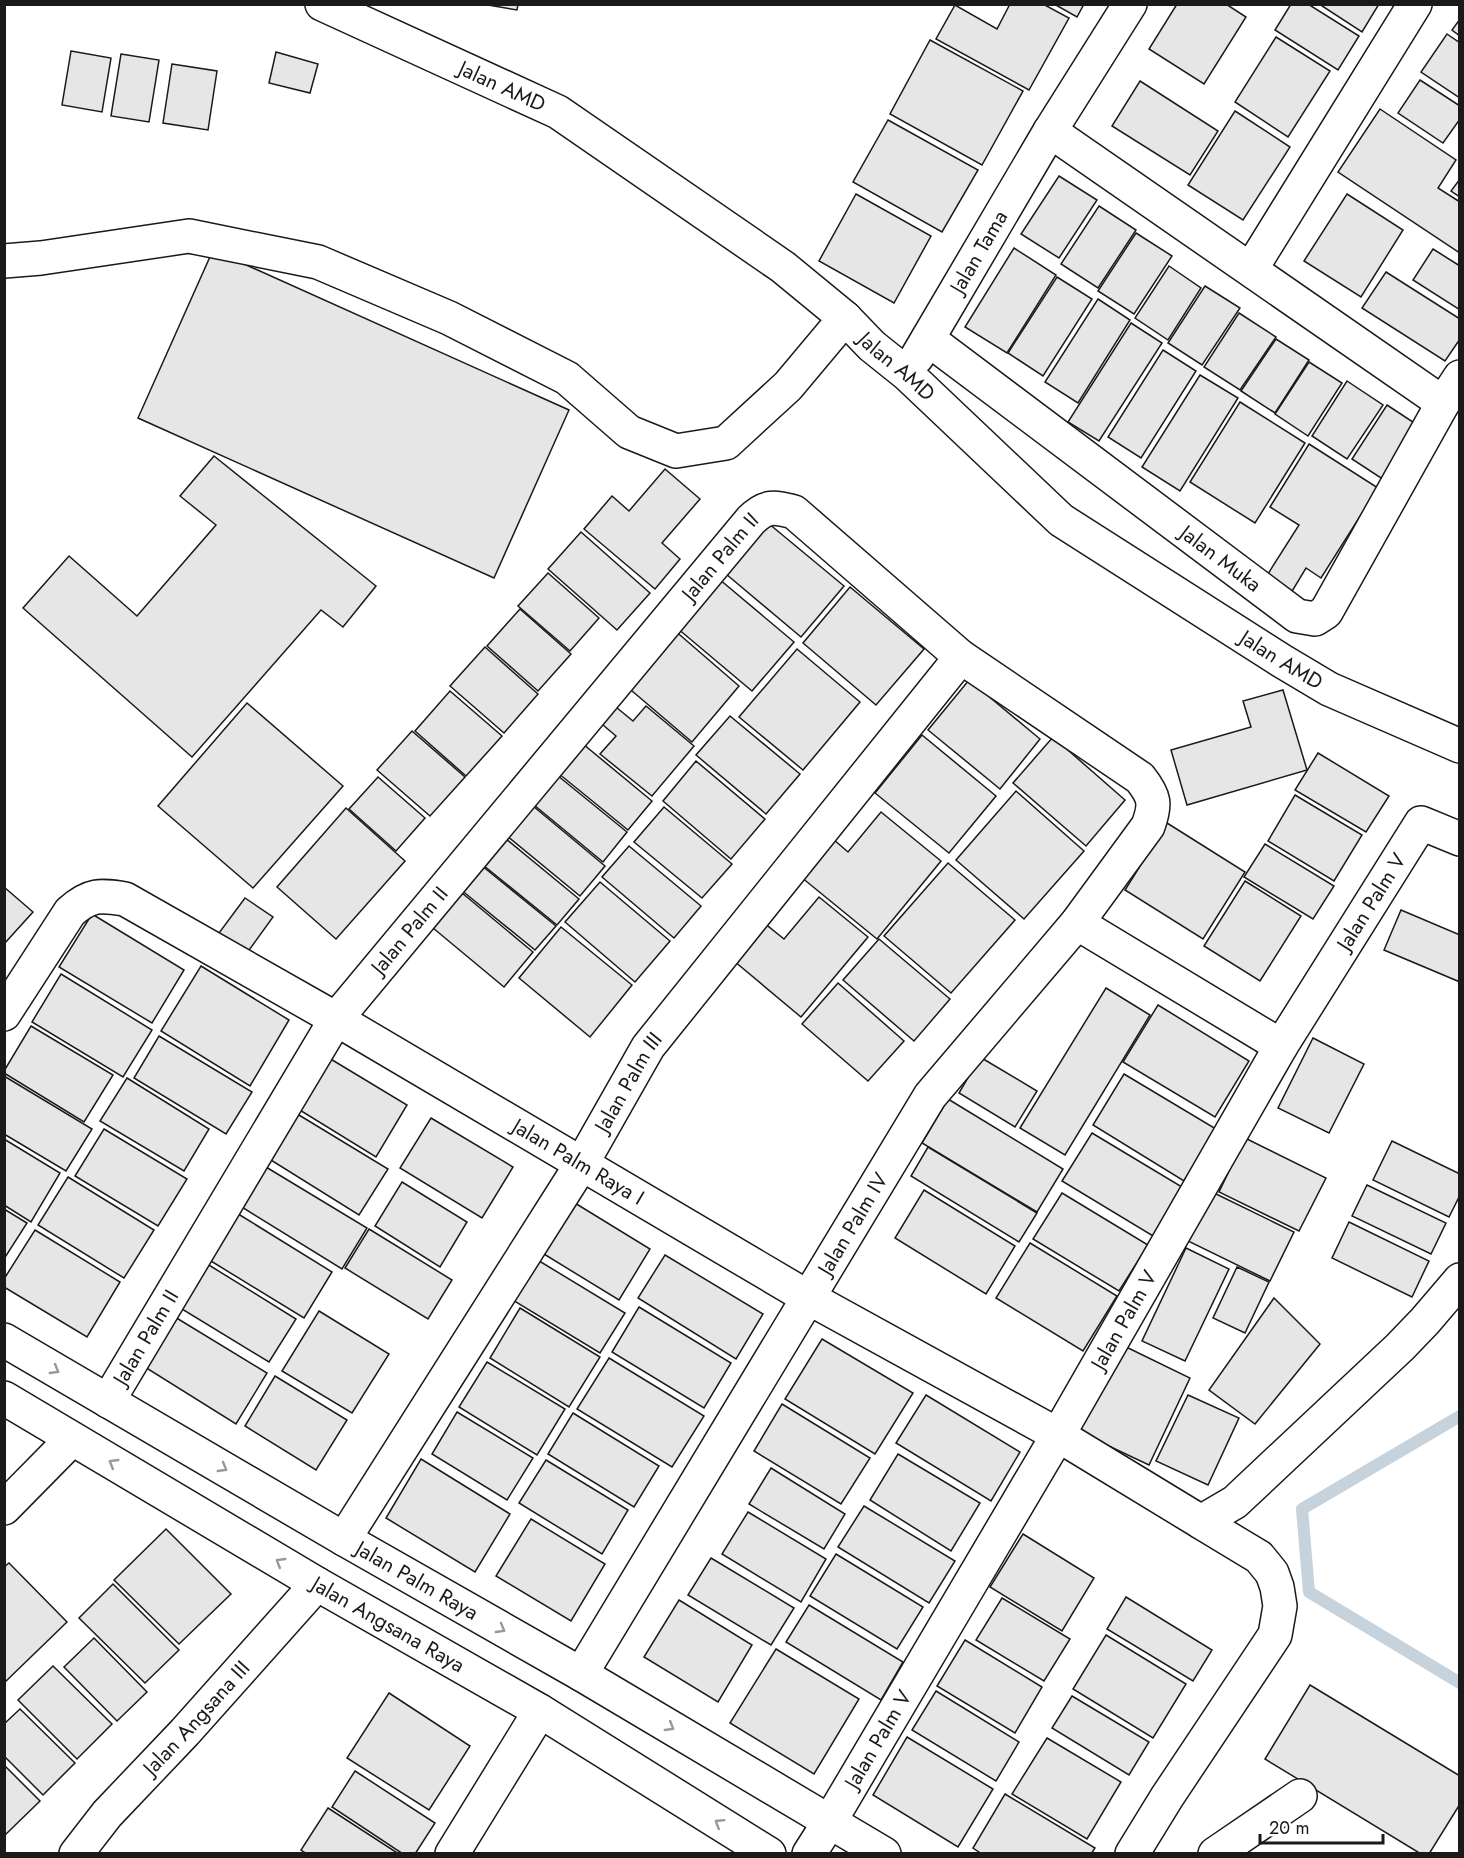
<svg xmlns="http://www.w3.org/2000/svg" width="1464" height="1858" viewBox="0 0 1464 1858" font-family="Jost,sans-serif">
<rect width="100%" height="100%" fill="#fff"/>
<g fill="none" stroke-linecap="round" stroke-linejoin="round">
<!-- stream -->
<path stroke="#c6d2dc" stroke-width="12" d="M1460,1416L1302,1509L1309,1592L1460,1683"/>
</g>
<!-- building -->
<g fill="#e6e6e6" stroke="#1a1a1a" stroke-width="1.5">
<path d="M482,4H518L517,10Z"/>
<path d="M1010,4H1043L1069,18L1029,90L936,39L955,5L997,29Z"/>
<path d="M1054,4H1084L1077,17Z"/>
<path d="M1177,4H1226L1246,17L1204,84L1149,49Z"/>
<path d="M1291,4H1308L1359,36L1338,70L1275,30Z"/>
<path d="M1319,4H1379L1362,32Z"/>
<path d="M1460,19V36L1452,30Z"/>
<path d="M1447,34L1460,43V98L1421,72Z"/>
<path d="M1276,37L1330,71L1288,137L1235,102Z"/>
<path d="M930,40L1023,91L982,165L890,114Z"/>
<path d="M71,51L111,58L102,112L62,105Z"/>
<path d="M276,52L318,64L310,93L269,83Z"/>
<path d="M121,54L159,60L149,122L111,116Z"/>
<path d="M172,64L217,71L208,130L163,123Z"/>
<path d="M1420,80L1460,106V119L1443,143L1398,113Z"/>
<path d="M1140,81L1218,131L1190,175L1112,126Z"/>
<path d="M1380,109L1456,160L1438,188L1460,202V253L1338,172Z"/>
<path d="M1235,111L1290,147L1243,220L1188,185Z"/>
<path d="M888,120L978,170L942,232L853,182Z"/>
<path d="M1059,176L1097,200L1059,258L1021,234Z"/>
<path d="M1460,179V197L1451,191Z"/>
<path d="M856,194L931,236L894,303L819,261Z"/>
<path d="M1347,194L1403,230L1361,297L1304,261Z"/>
<path d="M1099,206L1136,230L1098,288L1061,264Z"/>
<path d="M1136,233L1172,256L1134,314L1098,291Z"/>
<path d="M1014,248L1056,275L1007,353L965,327Z"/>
<path d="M1433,249L1460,266V310L1413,280Z"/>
<path d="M213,250L569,410L494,578L138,418Z"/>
<path d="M1169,266L1201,288L1168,340L1135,318Z"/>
<path d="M1386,272L1460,319V339L1445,361L1362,308Z"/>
<path d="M1057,277L1092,299L1043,376L1008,353Z"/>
<path d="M1205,286L1240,308L1202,365L1168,343Z"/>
<path d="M1098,299L1130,320L1078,403L1045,382Z"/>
<path d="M1239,313L1276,337L1240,390L1204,367Z"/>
<path d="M1131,323L1162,343L1099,441L1068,422Z"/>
<path d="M1276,339L1309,360L1275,413L1241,391Z"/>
<path d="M1163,350L1196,371L1141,458L1108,437Z"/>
<path d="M1309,362L1342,383L1308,436L1275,414Z"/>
<path d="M1200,375L1238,398L1180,491L1142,467Z"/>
<path d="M1347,381L1383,405L1347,459L1312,436Z"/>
<path d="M1240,402L1305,443L1255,523L1190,482Z"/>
<path d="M1387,405L1419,426L1384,480L1352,459Z"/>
<path d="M1309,444L1378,488L1321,578L1306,568L1291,593L1266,577L1299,525L1270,507Z"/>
<path d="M214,456L376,586L343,627L321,610L192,757L23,608L69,556L137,616L216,525L180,496Z"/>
<path d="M665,469L700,499L662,543L680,559L655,589L584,529L612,496L629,511Z"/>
<path d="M768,523L844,586L801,637L726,574Z"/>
<path d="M581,532L650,593L617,630L548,569Z"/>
<path d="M548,573L599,618L570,651L518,606Z"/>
<path d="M719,579L794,642L752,691L677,628Z"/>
<path d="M850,587L924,649L876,705L803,643Z"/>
<path d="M520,609L571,654L538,691L487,646Z"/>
<path d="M673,629L739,686L692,742L625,685Z"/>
<path d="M485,647L538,694L504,733L450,686Z"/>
<path d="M797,649L860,702L803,770L739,717Z"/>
<path d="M969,680L1040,739L1000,789L928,730Z"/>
<path d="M1283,690L1307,770L1187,805L1171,750L1251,727L1243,701Z"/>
<path d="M450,691L502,736L466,776L415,731Z"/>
<path d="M247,703L343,786L253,888L158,806Z"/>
<path d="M611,703L633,721L646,706L694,746L652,796L600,754L616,736L597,720Z"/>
<path d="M730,716L800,774L766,814L696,755Z"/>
<path d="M412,731L465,777L430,816L377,770Z"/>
<path d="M922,735L996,796L949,853L875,793Z"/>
<path d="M1053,737L1125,800L1086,846L1013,783Z"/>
<path d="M577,739L652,801L628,830L553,769Z"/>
<path d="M1318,753L1389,796L1366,832L1295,790Z"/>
<path d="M696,761L765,819L731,859L663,801Z"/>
<path d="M552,771L627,832L603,862L528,800Z"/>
<path d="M378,777L425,818L396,851L349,809Z"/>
<path d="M1016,791L1084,851L1024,919L956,860Z"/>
<path d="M1295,795L1362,835L1334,881L1268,841Z"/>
<path d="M527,801L605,866L580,896L501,831Z"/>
<path d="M664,807L732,864L702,898L634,842Z"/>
<path d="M346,808L405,861L336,939L277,887Z"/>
<path d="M881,812L941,861L877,939L801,877L833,839L848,852Z"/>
<path d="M1167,823L1245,872L1203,939L1125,890Z"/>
<path d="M500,834L579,899L557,925L478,861Z"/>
<path d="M1265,844L1334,886L1313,919L1244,877Z"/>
<path d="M629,846L701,906L674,938L602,877Z"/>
<path d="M476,861L556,926L535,950L455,885Z"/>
<path d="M948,863L1015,920L951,993L884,936Z"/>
<path d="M1245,881L1301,916L1260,981L1204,946Z"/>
<path d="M600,882L670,941L635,982L565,922Z"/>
<path d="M4,887L33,912L4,944Z"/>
<path d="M456,888L533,952L504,987L427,923Z"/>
<path d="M819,897L868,937L801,1017L728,956L758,918L784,939Z"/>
<path d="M245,898L273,917L244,957L216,937Z"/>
<path d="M1401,910L1460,935V982L1384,950Z"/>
<path d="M92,914L184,970L152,1023L59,967Z"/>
<path d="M561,927L632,985L590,1037L519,978Z"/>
<path d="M879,939L950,999L914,1041L843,980Z"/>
<path d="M201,966L289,1020L250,1086L161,1031Z"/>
<path d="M61,974L152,1030L123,1077L32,1022Z"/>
<path d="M838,983L904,1041L868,1081L802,1024Z"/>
<path d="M1106,988L1150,1015L1065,1155L1020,1128Z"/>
<path d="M1158,1005L1249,1061L1215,1117L1123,1062Z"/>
<path d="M31,1026L113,1075L84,1122L4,1073V1071Z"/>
<path d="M159,1036L252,1092L226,1134L134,1078Z"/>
<path d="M1313,1038L1364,1064L1329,1133L1278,1108Z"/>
<path d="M980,1057L1037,1091L1015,1127L959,1093Z"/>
<path d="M329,1058L407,1105L376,1157L298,1109Z"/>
<path d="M1124,1074L1216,1129L1184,1181L1093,1125Z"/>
<path d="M4,1076L92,1129L66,1171L4,1134Z"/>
<path d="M127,1078L209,1129L184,1171L100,1121Z"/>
<path d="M948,1099L1063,1169L1037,1212L922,1143Z"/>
<path d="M294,1112L388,1169L359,1215L266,1157Z"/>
<path d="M431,1118L513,1167L482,1218L400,1168Z"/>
<path d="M104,1129L187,1179L158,1226L75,1176Z"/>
<path d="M1092,1133L1182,1187L1153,1236L1062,1181Z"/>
<path d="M1245,1138L1326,1178L1299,1231L1219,1192Z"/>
<path d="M4,1139L60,1173L31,1222L4,1205Z"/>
<path d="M1392,1141L1460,1174V1195L1449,1217L1373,1180Z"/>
<path d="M928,1147L1037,1213L1019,1242L911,1176Z"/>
<path d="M261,1164L367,1228L342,1269L237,1204Z"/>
<path d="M68,1177L154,1230L124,1278L38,1225Z"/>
<path d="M402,1182L467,1222L440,1267L375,1226Z"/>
<path d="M1367,1185L1446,1223L1431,1254L1352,1216Z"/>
<path d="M924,1190L1015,1246L986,1294L895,1238Z"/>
<path d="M1212,1192L1294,1232L1270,1281L1188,1241Z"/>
<path d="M1062,1193L1148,1245L1119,1291L1033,1239Z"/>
<path d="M570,1200L650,1249L619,1300L539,1251Z"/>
<path d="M4,1209L27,1223L4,1259Z"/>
<path d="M235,1212L332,1272L304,1318L206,1258Z"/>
<path d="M1349,1222L1429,1261L1412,1297L1332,1258Z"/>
<path d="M369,1229L452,1280L428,1319L345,1268Z"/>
<path d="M35,1230L120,1282L87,1337L4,1287V1279Z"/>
<path d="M1030,1243L1117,1296L1083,1351L996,1298Z"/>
<path d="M1186,1248L1229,1269L1185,1361L1142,1341Z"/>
<path d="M665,1255L763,1314L736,1359L638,1298Z"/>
<path d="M531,1256L625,1313L600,1353L506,1296Z"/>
<path d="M204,1262L296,1319L269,1362L177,1306Z"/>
<path d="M1237,1267L1269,1282L1245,1333L1213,1318Z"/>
<path d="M1274,1298L1320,1344L1255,1424L1209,1390Z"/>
<path d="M639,1307L731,1363L704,1408L612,1352Z"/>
<path d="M520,1308L600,1357L569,1407L490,1358Z"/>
<path d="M319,1311L389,1354L352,1413L282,1371Z"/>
<path d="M170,1314L267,1373L236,1424L140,1364Z"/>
<path d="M822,1339L913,1393L875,1454L785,1399Z"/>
<path d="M1120,1344L1190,1378L1149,1465L1079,1432Z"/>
<path d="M609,1358L704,1416L672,1467L577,1409Z"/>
<path d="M487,1362L565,1409L537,1455L459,1407Z"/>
<path d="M275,1376L347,1420L316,1470L245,1426Z"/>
<path d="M926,1395L1020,1452L991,1501L896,1443Z"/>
<path d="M1188,1395L1239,1418L1208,1485L1156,1461Z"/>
<path d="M782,1404L870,1458L841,1504L754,1451Z"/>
<path d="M457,1412L533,1458L507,1500L432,1454Z"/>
<path d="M573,1413L659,1466L634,1507L548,1454Z"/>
<path d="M898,1454L980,1503L951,1551L870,1500Z"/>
<path d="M421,1459L510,1514L475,1572L386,1518Z"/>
<path d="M546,1460L628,1510L602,1554L519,1503Z"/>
<path d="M771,1468L845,1514L824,1549L749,1504Z"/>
<path d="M864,1506L955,1561L929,1603L838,1547Z"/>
<path d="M748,1512L826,1559L801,1602L722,1554Z"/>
<path d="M531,1519L605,1564L571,1621L496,1576Z"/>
<path d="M166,1529L231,1594L179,1644L114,1580Z"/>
<path d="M1023,1534L1094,1578L1062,1631L990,1587Z"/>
<path d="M836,1554L923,1607L897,1649L810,1596Z"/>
<path d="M711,1558L794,1608L771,1645L688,1595Z"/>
<path d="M9,1563L67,1622L4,1683V1567Z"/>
<path d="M113,1584L179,1650L145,1683L79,1618Z"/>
<path d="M1126,1597L1212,1650L1193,1681L1107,1629Z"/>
<path d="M1002,1598L1070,1639L1044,1681L976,1640Z"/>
<path d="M679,1600L752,1645L718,1702L644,1657Z"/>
<path d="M809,1605L903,1662L881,1700L786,1642Z"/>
<path d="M1106,1635L1186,1684L1153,1738L1073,1689Z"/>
<path d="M94,1638L147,1692L117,1721L64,1667Z"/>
<path d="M965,1640L1042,1687L1015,1733L937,1686Z"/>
<path d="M776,1649L859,1699L814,1774L730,1723Z"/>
<path d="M53,1666L112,1724L77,1759L18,1700Z"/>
<path d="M1310,1685L1460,1776V1804L1429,1854H1421L1265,1759Z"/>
<path d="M936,1691L1019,1742L996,1781L912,1730Z"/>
<path d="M389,1693L470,1746L429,1810L347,1758Z"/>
<path d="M1072,1696L1149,1742L1129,1775L1052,1728Z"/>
<path d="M20,1709L75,1763L43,1795L4,1756V1724Z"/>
<path d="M907,1737L993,1789L958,1847L873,1795Z"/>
<path d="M1047,1738L1121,1782L1087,1839L1012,1794Z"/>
<path d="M4,1765L40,1801L4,1836Z"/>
<path d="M355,1771L435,1823L415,1854H403L332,1807Z"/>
<path d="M1005,1794L1095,1848L1091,1854H982L973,1848Z"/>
<path d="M328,1808L399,1854H307L301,1850Z"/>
</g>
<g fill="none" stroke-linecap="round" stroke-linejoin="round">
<!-- minor casing -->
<g stroke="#1a1a1a" stroke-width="36">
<g id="minor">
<path id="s1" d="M322,4L558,112L783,267L845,318L872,346L907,374L1061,520L1282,661L1329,689L1460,746"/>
<path d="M1050,131L1443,403"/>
<path d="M4,261L41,258L189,236L318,262L449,318L567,378L629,432L676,451L726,443L788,386L845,318"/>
<path d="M1251,269L1415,4"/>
<path id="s2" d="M928,339L1297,616L1315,619L1326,612L1443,403L1460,377"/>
<path id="s3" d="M917,357L1050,131L1130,4"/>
<path d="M1077,923L1281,1046"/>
<path id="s4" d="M4,1014L70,912C90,894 100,895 125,899L336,1019L809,1298L1058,1435L1201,1522L1235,1502L1400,1347L1425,1321L1460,1280"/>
<path id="s5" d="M4,1340L344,1539L581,1674L884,1854"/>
<path id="s6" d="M4,1398L317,1584L540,1711L769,1854"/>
<path id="s7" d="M108,1401L336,1019L751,520C766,505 774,507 794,512L961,657L1140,778C1155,797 1156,804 1148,826L1077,923L930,1096L581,1674"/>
<path d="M4,1508L72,1439"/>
<path id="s8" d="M344,1539L581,1165L648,1047L961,657"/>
<path id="s9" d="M76,1854L107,1814L185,1732L317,1584"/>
<path d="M452,1854L540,1711"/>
<path id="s10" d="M809,1854L830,1821L1058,1435L1281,1046L1421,823L1460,839"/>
<path d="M1132,1854L1167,1797L1275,1635L1280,1606L1277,1587L1272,1573L1259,1557L1201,1522"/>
<path d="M1215,1854L1300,1796"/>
</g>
</g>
<!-- minor -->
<use href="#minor" stroke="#fff" stroke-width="33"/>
</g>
<!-- one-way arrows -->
<defs><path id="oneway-chevron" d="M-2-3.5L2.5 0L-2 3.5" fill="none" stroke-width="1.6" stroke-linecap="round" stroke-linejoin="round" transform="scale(1.5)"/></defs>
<g stroke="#989898">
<use href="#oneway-chevron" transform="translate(55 1370) rotate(30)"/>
<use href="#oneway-chevron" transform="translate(113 1463) rotate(-149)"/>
<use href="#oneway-chevron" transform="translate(223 1468) rotate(30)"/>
<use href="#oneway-chevron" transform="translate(280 1562) rotate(-149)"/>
<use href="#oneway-chevron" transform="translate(501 1629) rotate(30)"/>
<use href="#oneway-chevron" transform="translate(670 1727) rotate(31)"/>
<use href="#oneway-chevron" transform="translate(719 1823) rotate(-148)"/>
</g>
<g text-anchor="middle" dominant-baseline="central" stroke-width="4.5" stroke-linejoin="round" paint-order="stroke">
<!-- street labels -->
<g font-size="21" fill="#1a1a1a" stroke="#fff">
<text stroke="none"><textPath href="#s1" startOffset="198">Jalan AMD</textPath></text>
<text stroke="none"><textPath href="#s3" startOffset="122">Jalan Tama</textPath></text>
<text stroke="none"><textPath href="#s1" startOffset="684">Jalan AMD</textPath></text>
<text stroke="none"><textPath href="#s7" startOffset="1046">Jalan Palm II</textPath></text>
<text stroke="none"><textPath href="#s2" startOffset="366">Jalan Muka</textPath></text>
<text stroke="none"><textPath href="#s1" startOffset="1170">Jalan AMD</textPath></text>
<text stroke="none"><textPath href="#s10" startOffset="1106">Jalan Palm V</textPath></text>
<text stroke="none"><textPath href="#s7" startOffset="560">Jalan Palm II</textPath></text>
<text stroke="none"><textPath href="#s8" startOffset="538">Jalan Palm III</textPath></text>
<text stroke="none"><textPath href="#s4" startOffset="705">Jalan Palm Raya I</textPath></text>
<text transform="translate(853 1224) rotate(-59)">Jalan Palm IV</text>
<text stroke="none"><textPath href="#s10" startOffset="620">Jalan Palm V</textPath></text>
<text stroke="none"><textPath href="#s7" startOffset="74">Jalan Palm II</textPath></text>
<text stroke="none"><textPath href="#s5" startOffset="478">Jalan Palm Raya</textPath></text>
<text stroke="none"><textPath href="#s6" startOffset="446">Jalan Angsana Raya</textPath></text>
<text stroke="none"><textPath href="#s9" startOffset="182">Jalan Angsana III</textPath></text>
<text stroke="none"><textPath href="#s10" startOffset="134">Jalan Palm V</textPath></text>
</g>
</g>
<!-- border -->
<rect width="1464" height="1858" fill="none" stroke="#1a1a1a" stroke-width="12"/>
<!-- scale -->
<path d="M1260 1834v9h123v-9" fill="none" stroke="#1a1a1a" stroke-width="3"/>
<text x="1269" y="1834" font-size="18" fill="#1a1a1a" stroke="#ffffff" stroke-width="4.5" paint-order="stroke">20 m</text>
</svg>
